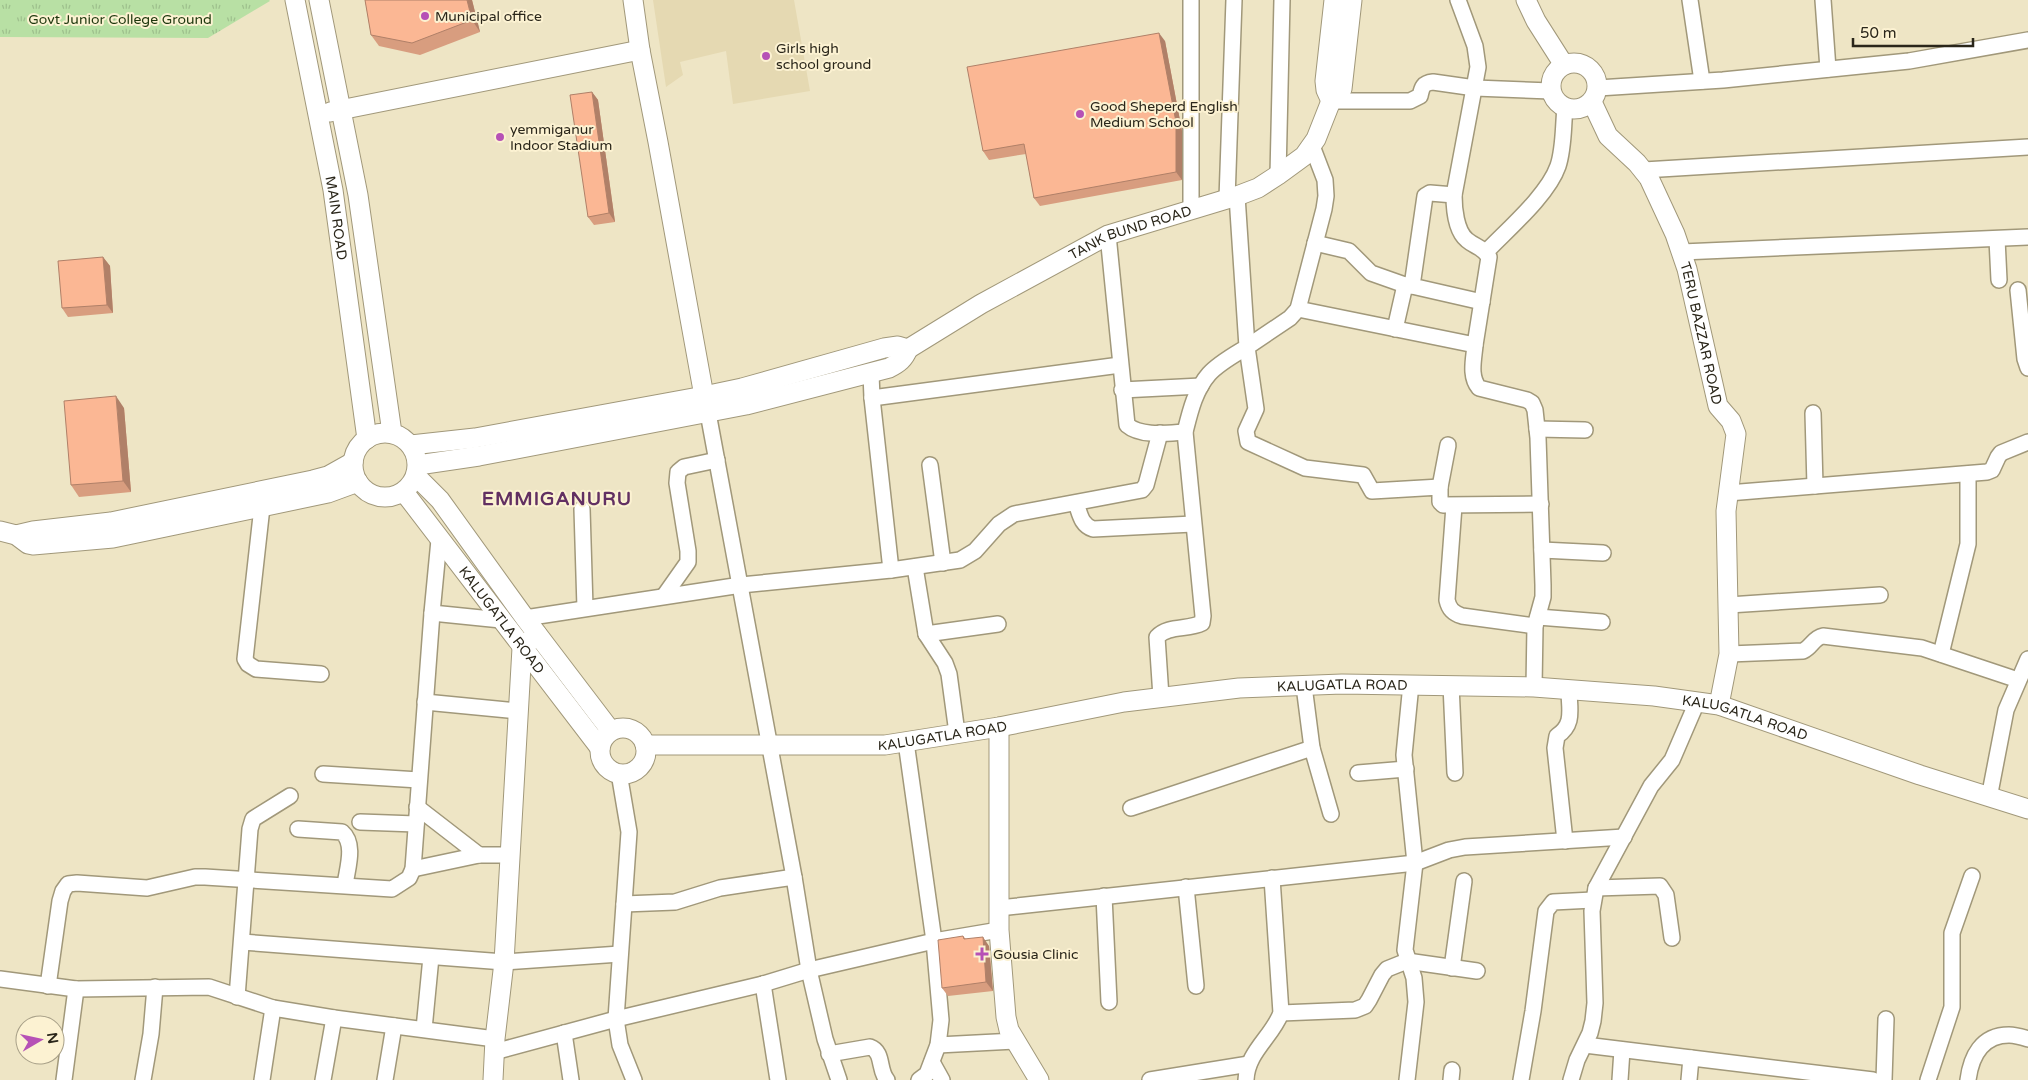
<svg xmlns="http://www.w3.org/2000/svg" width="2028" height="1080" viewBox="0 0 2028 1080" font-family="'Varela Round',sans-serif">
<defs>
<pattern id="grass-tufts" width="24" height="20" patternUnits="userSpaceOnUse" patternTransform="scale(1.25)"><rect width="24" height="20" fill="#b8e0a4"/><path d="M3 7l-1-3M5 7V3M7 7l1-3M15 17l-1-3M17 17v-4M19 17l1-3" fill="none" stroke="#9ec08d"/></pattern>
</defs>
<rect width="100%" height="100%" fill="#eee5c5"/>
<!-- built -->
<path fill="#e5d9b2" d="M653,0H794L810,91L733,104L726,51L680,62L683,75L666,87Z"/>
<!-- grass -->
<path fill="url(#grass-tufts)" d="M0,0H269L270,1L208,38L0,37Z"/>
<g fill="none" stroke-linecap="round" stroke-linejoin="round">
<!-- minor casing -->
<g stroke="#a1987a" stroke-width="18">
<g id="minor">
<path d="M1690,0L1702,81"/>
<path d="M1823,0L1828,69"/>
<path d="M1598,88L1723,80L1909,61L2028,40"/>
<path d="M1331,101H1410L1420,96C1422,87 1423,83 1433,82L1475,88L1551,91"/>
<path d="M1312,146L1325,180L1326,196L1324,209L1298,309L1290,318L1247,347L1256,409L1246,431L1248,442L1305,468L1363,475L1372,491L1440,487V502L1443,505L1541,504"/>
<path d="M1644,170L2028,147"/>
<path d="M1278,175L1282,0"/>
<path d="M1454,195L1430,193L1425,196L1412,286L1482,302"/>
<path d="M1227,199L1234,0"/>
<path d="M1191,210V0"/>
<path d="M1108,235L1127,425C1141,437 1168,433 1185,432"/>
<path d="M1997,239L1999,280"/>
<path d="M1315,243L1349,251L1371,273L1405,285"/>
<path d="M1486,252C1508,229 1548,195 1558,166C1564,148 1563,127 1565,108"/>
<path d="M1682,252L2028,237"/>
<path d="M2018,290L2025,359L2028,368"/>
<path d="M1298,309L1475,345L1489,257C1483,247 1475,247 1467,240C1456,231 1454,208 1454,195L1478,67L1475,46L1458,0"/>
<path d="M1395,329L1405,285L1412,286"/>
<path d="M1475,345C1474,359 1469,376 1479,388L1527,400L1532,403L1535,410L1538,438L1543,585V597L1535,626L1534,687"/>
<path d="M871,374L872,398L891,570"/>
<path d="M1122,390L1201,386"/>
<path d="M872,398L1120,365"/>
<path d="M706,402L794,877L809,970L825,1039L839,1080"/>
<path d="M1813,413L1815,486"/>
<path d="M1537,429L1585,430"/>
<path d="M930,465L943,563"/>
<path d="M1440,487L1448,445"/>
<path d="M1728,493L1987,472L1992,470L1998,457L2001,453L2028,442"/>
<path d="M1076,503C1080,514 1081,525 1093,529L1193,524"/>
<path d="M1454,506L1447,600C1449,609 1453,613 1462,616L1535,626"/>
<path d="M262,507L245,659L248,664L256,669L321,674"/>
<path d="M582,509L585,608"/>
<path d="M1542,550L1603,553"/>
<path d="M915,567L926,634L945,663L949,674L957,733"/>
<path d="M664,596L688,562V551L677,483L678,472L684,467L717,460"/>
<path d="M1729,605L1880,595"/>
<path d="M432,613L501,620"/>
<path d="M1538,617L1602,622"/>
<path d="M525,618L741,585L891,570L960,560L975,551L999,524L1014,514L1142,490L1146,485L1160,433"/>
<path d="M926,634L998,624"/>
<path d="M1729,654L1803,651C1812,647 1813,638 1823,636L1922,648L2018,680"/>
<path d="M1941,654L1968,544V474"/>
<path d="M1451,685L1455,773"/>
<path d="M1304,686L1312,748L1331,814"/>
<path d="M1161,697L1157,637C1168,625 1188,630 1202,623L1203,616L1185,432C1190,412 1195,390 1209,374C1219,363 1234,355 1247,347L1237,196"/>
<path d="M425,702L518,711"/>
<path d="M906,742L934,941L941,1020L938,1045L927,1074L919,1080"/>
<path d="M619,773L629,832L616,1019L620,1045L634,1080"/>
<path d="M1358,773L1406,769"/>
<path d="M323,774L419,780"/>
<path d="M1989,798L2006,710L2028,659"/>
<path d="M417,807L479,855"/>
<path d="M1131,808L1312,748"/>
<path d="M360,822L416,824"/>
<path d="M298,829L342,832C356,844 347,869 345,885"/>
<path d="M1565,841L1555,748L1557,736C1575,724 1569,709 1569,690"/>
<path d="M413,869L479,855H511"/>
<path d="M1186,887L1196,986"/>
<path d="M1596,888L1660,886L1666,895L1672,938"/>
<path d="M1104,896L1109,1002"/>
<path d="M624,904L675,902L720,888L794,877"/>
<path d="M999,908L1415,863L1449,850L1465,847L1624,837"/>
<path d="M242,942L504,962L620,954"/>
<path d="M1452,968L1464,881"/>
<path d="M0,979L76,989L209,987L273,1008L334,1018L495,1039"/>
<path d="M763,984L778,1080"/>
<path d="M48,986L60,901L63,891L68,884L77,883L147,888L195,877H205L392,889L409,878L413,869L432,613L439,540"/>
<path d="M237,997L250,829L253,819L290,796"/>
<path d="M1281,1013L1355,1010L1365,1006L1369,1000L1382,975L1387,969L1407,961L1477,971"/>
<path d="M424,1029L431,957"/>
<path d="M564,1033L571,1080"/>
<path d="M938,1045L1015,1041"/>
<path d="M1585,1045L1873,1080"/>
<path d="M494,1052L616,1019L763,984L809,970L934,941L999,930"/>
<path d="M829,1054L870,1047C884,1052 878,1070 887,1080"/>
<path d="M932,1062L942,1080"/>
<path d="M64,1080L76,989"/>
<path d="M143,1080L151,1034L155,987"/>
<path d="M262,1080L273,1008"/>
<path d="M323,1080L334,1018"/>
<path d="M385,1080L394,1026"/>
<path d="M1150,1080L1249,1064"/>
<path d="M1246,1080C1247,1052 1272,1037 1281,1013L1272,878"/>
<path d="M1407,1080L1416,1002L1414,978L1405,950L1415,863L1404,755L1411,684"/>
<path d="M1451,1080L1452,1070"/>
<path d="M1521,1080L1533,1011L1546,911L1553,902L1593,900"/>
<path d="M1571,1080L1577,1060L1590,1033L1593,1021L1595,1003L1592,911L1596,888L1651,786L1672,760L1697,702"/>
<path d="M1620,1080L1622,1050"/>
<path d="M1689,1080L1691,1058"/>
<path d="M1884,1080L1886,1019"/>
<path d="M1928,1080L1952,1007V933L1972,876"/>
<path d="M1968,1080C1971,1057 1981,1035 2009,1035C2015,1035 2022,1037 2028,1039"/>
</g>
</g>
<!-- tertiary casing -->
<g stroke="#a1987a" stroke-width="21">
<g id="tertiary">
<path id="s1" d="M295,0L333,190L367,439"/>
<path d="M319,0L358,195L392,433"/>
<path d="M633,0L640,50L658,142L704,396"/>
<path d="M1526,0L1536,21L1564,65"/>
<circle cx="1574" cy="86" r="23"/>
<path d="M1331,101L1326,90L1325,81L1334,0"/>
<path id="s2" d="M1592,102L1608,136L1637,163L1649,178L1675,234L1687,269L1718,406L1731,421L1736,434L1726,511L1729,654L1719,705"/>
<path d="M330,112L640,50"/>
<path id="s3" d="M908,349L981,304L1108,235L1237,196L1258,188L1278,175L1304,156L1316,139L1331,101L1342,89L1352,0"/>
<circle cx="385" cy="465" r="32"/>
<path d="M411,445L475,438L704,396L742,388L884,348L898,346L908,349"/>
<path d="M418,465L479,456L746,405L889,368C899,363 904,359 908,349"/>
<path d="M416,476L440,500L525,618L611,731"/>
<path id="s4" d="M404,492L600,748"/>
<path d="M0,531L16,535L28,544L33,545L113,538L328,493L358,482"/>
<path d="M16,535L33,531L111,522L313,480L328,476L353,462"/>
<path d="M999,727V930L1006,1017L1009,1030L1039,1080"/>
<circle cx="623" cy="751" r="23"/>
<path id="s5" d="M645,745H885L999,727L1124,702L1239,688L1342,684L1534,687L1654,696L1719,705L1920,775L2028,809"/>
<path d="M493,1080L495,1039L504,962L522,648L537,634"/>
</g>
</g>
<!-- minor -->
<use href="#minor" stroke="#fff" stroke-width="15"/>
<!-- tertiary -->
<use href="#tertiary" stroke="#fff" stroke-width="19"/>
</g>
<!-- wall -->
<g fill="#d89d7f">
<path d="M365,0H472L480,32L420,55L379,46L371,35Z"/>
<path d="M1165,41L1182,131V180L1040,206L1034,198L1026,154L989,160L983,151Z"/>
<path d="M592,92L598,100L615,222L594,225L588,217Z"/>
<path d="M103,257L110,266L113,313L68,317L62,308Z"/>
<path d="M124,408L131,492L79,497L71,485Z"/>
<path d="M963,936L966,939L989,946L993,991L948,996L942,988Z"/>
</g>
<!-- shaded-wall -->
<g fill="#b08068">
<path d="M467,0H472L480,32L472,20Z"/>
<path d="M1159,33L1165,41L1182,131V180L1176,172Z"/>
<path d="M592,92L598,100L615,222L609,213Z"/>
<path d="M103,257L110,266L113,313L107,305Z"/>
<path d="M116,396L124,408L131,492L123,481Z"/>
<path d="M983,937L989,946L993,991L986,982Z"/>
</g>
<!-- building -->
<g fill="#fbb794" stroke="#b08068">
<path d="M365,0H467L472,20L412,43L371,35Z"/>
<path d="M1159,33L1176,122V172L1034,198L1024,144L983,151L967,67Z"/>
<path d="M592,92L609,213L588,217L570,95Z"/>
<path d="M103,257L107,305L62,308L58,261Z"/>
<path d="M116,396L123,481L71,485L64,401Z"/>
<path d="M963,936L964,939L983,937L986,982L942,988L938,940Z"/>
</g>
<!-- markers -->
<g fill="#b651b6" stroke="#fcf2d2" stroke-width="2">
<circle cx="425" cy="16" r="5"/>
<circle cx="766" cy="56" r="5"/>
<circle cx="1080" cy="114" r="5"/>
<circle cx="500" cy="137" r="5"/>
<path d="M979.5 946.5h5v5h5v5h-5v5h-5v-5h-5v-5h5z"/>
</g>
<g text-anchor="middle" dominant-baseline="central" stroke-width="4" stroke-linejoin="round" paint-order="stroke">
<!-- poi labels -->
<g font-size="14" fill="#2a261a" stroke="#fcf2d2" text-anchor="start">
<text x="435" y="16">Municipal office</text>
<text x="776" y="48">Girls high<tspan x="776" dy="16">school ground</tspan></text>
<text x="1090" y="106">Good Sheperd English<tspan x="1090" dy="16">Medium School</tspan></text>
<text x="510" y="129">yemmiganur<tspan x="510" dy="16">Indoor Stadium</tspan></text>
<text x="993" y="954">Gousia Clinic</text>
</g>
<!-- park labels -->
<g font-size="14" fill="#1d370d" stroke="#fcf2d2">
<text x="120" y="19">Govt Junior College Ground</text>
</g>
<!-- street labels -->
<g font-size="14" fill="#2a261a" stroke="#fcf2d2">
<text stroke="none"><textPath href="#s1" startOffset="222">MAIN ROAD</textPath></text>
<text stroke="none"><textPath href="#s3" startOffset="252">TANK BUND ROAD</textPath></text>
<text stroke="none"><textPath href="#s2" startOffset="261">TERU BAZZAR ROAD</textPath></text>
<text stroke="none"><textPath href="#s4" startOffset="161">KALUGATLA ROAD</textPath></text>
<text stroke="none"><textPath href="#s5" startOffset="702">KALUGATLA ROAD</textPath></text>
<text stroke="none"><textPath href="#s5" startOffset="1108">KALUGATLA ROAD</textPath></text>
<text stroke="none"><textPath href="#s5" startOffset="298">KALUGATLA ROAD</textPath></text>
</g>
<!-- district labels -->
<g font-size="19" font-weight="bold" letter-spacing="1" fill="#623062" stroke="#fcf2d2">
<text x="557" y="499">EMMIGANURU</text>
</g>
</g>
<!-- north arrow -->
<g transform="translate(40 1040) rotate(81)"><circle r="24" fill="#fcf2d2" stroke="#a8a088"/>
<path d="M0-4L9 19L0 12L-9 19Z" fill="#b651b6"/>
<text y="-8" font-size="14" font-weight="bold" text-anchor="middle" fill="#2a261a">N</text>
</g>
<!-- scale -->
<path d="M1853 38v8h120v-8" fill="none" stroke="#2a261a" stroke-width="2.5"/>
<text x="1860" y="38" font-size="15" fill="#2a261a" stroke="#fcf2d2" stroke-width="4" paint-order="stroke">50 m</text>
</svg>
